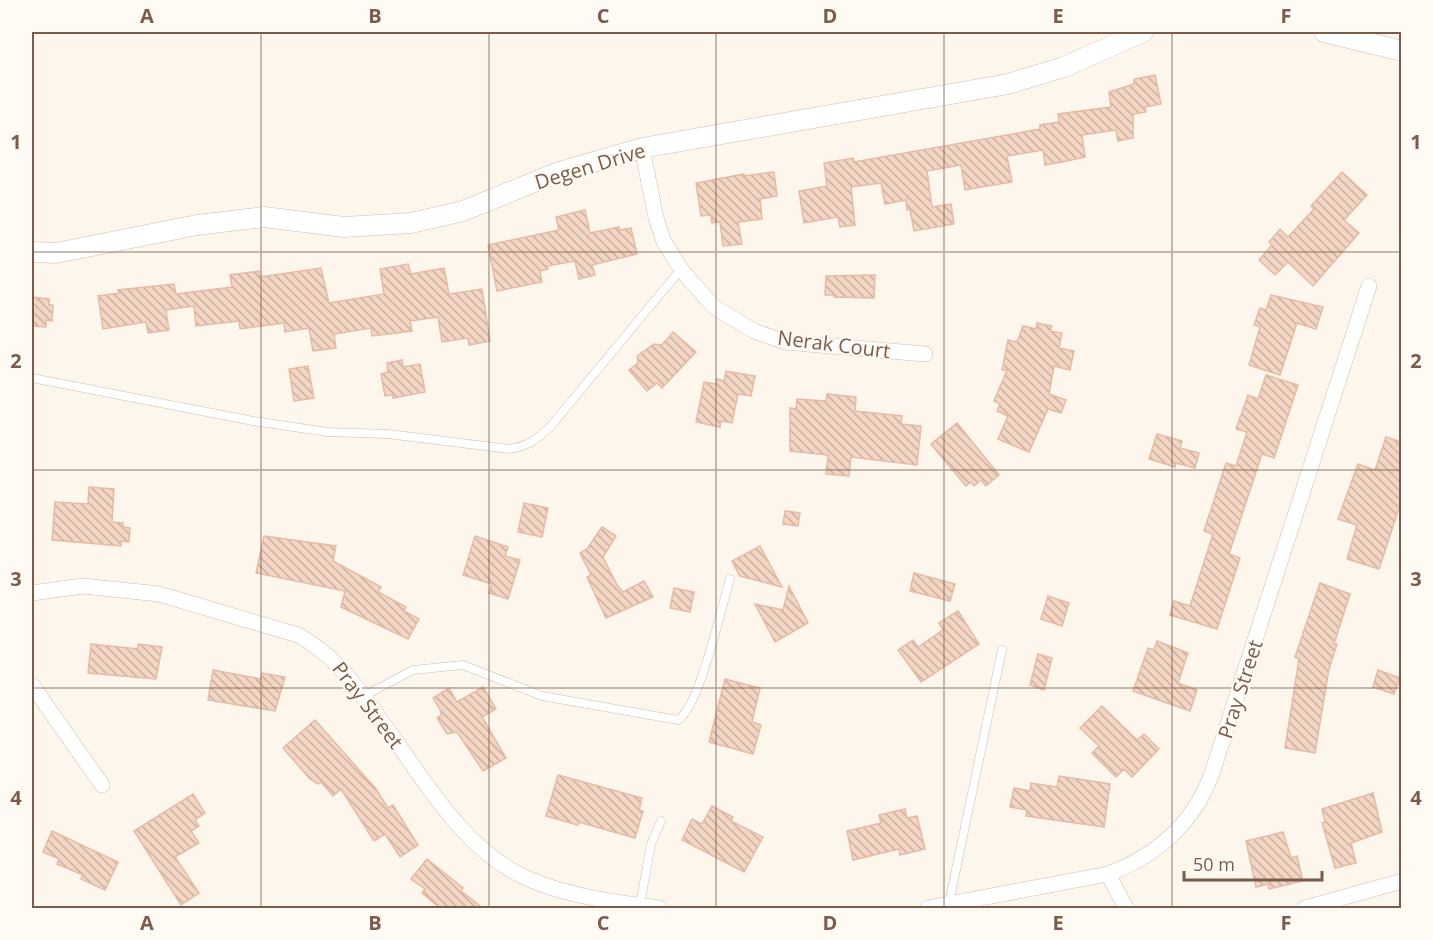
<svg xmlns="http://www.w3.org/2000/svg" width="1433" height="940" viewBox="0 0 1433 940" font-family="'Open Sans',sans-serif">
<defs>
<pattern id="building-back-hatch" width="6" height="6" patternUnits="userSpaceOnUse" patternTransform="scale(1.5)"><rect width="6" height="6" fill="#f3d5c3"/><path d="M-1 5l2 2M0 0l6 6M5-1l2 2" fill="none" stroke="#cab0a1"/></pattern>
</defs>
<rect width="100%" height="100%" fill="#fdf6ec"/>
<!-- building -->
<g fill="url(#building-back-hatch)" stroke="#e6bba3" stroke-width="1.5">
<path d="M1155,75L1161,104L1145,107L1146,112L1133,114V138L1118,141L1116,130L1082,135L1085,157L1067,161L1045,165L1043,150L1007,156L1012,182L965,190L961,165L927,171L932,207L951,204L954,224L914,231L910,209L907,210L906,200L885,204L881,183L851,187L855,225L840,227L838,217L804,223L799,191L827,186L824,163L853,158L854,162L1040,129V125L1059,122L1058,114L1111,107L1109,92L1134,84V79Z"/>
<path d="M774,172L777,196L760,199L762,219L738,222L742,244L723,246L720,222L712,223L711,215L701,216L696,183L744,174V176Z"/>
<path d="M1342,172L1367,195L1344,220L1359,233L1313,286L1288,262L1275,275L1259,260L1272,245L1269,242L1280,229L1288,237L1314,209L1311,206Z"/>
<path d="M585,210L590,233L619,227V230L631,228L637,254L592,265L595,275L579,279L575,261L547,266L548,269L540,271L542,282L497,291L488,245L559,230L556,217Z"/>
<path d="M408,264L411,274L444,268L449,294L482,289L490,341L469,345L468,338L442,342L438,317L410,321L412,331L372,336L371,328L334,334L336,348L313,351L309,328L285,332L284,323L240,329L239,321L196,326L194,306L166,310L169,330L148,333L146,322L103,329L98,296L119,293L118,290L174,284L176,294L232,287L230,275L259,271L260,277L321,268L329,303L384,294L380,269Z"/>
<path d="M875,275L874,298L834,297V295H825L826,276Z"/>
<path d="M1271,295L1323,307L1316,329L1297,323L1280,375L1249,365L1260,327L1254,325L1260,308L1266,310Z"/>
<path d="M32,297L49,299V305H53L52,321L46,320V327L32,326Z"/>
<path d="M1037,323L1052,326L1050,331L1062,333L1059,348L1074,351L1070,370L1054,366L1049,394L1066,400L1061,413L1048,409L1029,452L998,439L1008,416L997,411L1000,404L994,401L1007,370H1002L1008,340L1017,342L1023,326L1036,329Z"/>
<path d="M673,332L696,352L662,388L657,383L647,391L629,370L638,363L637,356L654,344L662,345Z"/>
<path d="M402,360L403,367L420,364L425,392L393,398V395L385,396L381,374L388,372L387,363Z"/>
<path d="M308,366L314,398L294,401L289,369Z"/>
<path d="M726,371L755,376L751,396L738,394L732,423L721,421L720,427L696,422L704,382L716,384L717,379L724,381Z"/>
<path d="M1266,375L1298,385L1274,458L1262,454L1229,554L1240,558L1217,629L1170,615L1174,601L1190,606L1213,534L1204,531L1226,463L1236,466L1247,432L1236,429L1248,395L1258,399Z"/>
<path d="M827,394L856,397L855,411L902,416L901,424L921,426L917,465L851,457L849,476L826,474L828,455L790,451V408L796,409L797,399L826,401Z"/>
<path d="M957,423L999,475L986,486L981,480L974,486L971,482L966,486L931,444Z"/>
<path d="M1157,434L1182,441L1180,448L1199,453L1195,468L1176,463L1175,467L1149,459Z"/>
<path d="M1386,437L1401,442V502L1379,569L1347,559L1357,525L1338,519L1358,464L1375,470Z"/>
<path d="M89,487L114,489L112,522L123,523V527L130,528L129,542L121,541V546L52,540L55,502L88,504Z"/>
<path d="M524,503L548,508L542,537L518,532Z"/>
<path d="M785,511L800,513L798,526L783,524Z"/>
<path d="M602,527L616,536L603,557L617,585L623,592L644,581L653,597L606,618L587,577L591,575L580,553L587,549Z"/>
<path d="M264,536L336,546L333,561L381,587L378,592L406,607L404,611L419,619L408,639L341,607L345,591L256,573Z"/>
<path d="M475,536L508,547L505,556L520,560L508,599L489,593L492,584L463,575Z"/>
<path d="M760,546L782,587L740,576L732,561Z"/>
<path d="M914,573L955,584L950,601L910,591Z"/>
<path d="M1320,583L1350,594L1334,644H1337L1329,669L1315,753L1285,748L1299,659L1295,657Z"/>
<path d="M789,586L808,623L775,642L755,604L783,610Z"/>
<path d="M674,588L694,592L690,612L670,608Z"/>
<path d="M1048,596L1069,603L1062,626L1041,619Z"/>
<path d="M958,611L979,644L921,682L898,650L913,640L918,647L943,630L939,623Z"/>
<path d="M1157,641L1188,653L1178,683L1197,690L1190,711L1133,691L1148,648L1154,650Z"/>
<path d="M91,644L138,649V644L162,647L156,679L88,673Z"/>
<path d="M1038,654L1052,658L1044,690L1030,685Z"/>
<path d="M213,670L261,679L262,673L285,677L275,711L208,700Z"/>
<path d="M1378,670L1400,678L1394,694L1373,687Z"/>
<path d="M725,679L760,688L752,722L761,725L753,754L709,742Z"/>
<path d="M483,687L496,709L482,717L506,758L483,771L457,732L447,734L437,718L441,715V711L433,698L449,688L457,702Z"/>
<path d="M1102,706L1137,740L1144,734L1159,749L1132,777L1124,769L1116,777L1092,753L1099,746L1080,728Z"/>
<path d="M315,720L376,789L388,808L393,805L418,845L400,857L385,834L374,841L341,789L333,796L321,782L318,784L310,779L283,748Z"/>
<path d="M558,775L642,798L639,810L643,811L635,838L579,822L578,825L546,816Z"/>
<path d="M1059,776L1110,784L1104,827L1026,816L1027,810L1010,807L1014,788L1030,791L1031,783L1057,787Z"/>
<path d="M1373,793L1382,832L1351,843L1356,863L1335,868L1322,823L1325,822L1322,809Z"/>
<path d="M193,794L205,813L195,820L199,826L191,831L199,843L175,857L199,893L181,905L134,831Z"/>
<path d="M712,806L733,817L731,821L763,837L744,872L682,840L692,819L702,824Z"/>
<path d="M905,809L907,818L917,816L925,849L900,855L899,849L853,860L847,831L881,823L879,815Z"/>
<path d="M52,831L118,862L105,890L81,879L83,875L57,864L59,859L43,852Z"/>
<path d="M1283,832L1291,858L1297,856L1303,881L1269,889L1268,884L1256,887L1246,841Z"/>
<path d="M427,859L463,888L461,891L484,909H441L422,893L425,889L411,879Z"/>
</g>
<g fill="none" stroke-linecap="round" stroke-linejoin="round">
<!-- service casing -->
<g stroke="#d1beb0" stroke-width="9">
<g id="service">
<path d="M32,378L253,421L328,432L388,434L509,449C527,447 537,439 550,427L681,269"/>
<path d="M364,696L413,670L463,665L542,696L678,720C700,706 721,608 730,579"/>
<path d="M949,903L1002,650"/>
<path d="M640,905L651,844L661,821"/>
</g>
</g>
<!-- minor casing -->
<g stroke="#d1beb0" stroke-width="16">
<g id="minor">
<path d="M642,148L656,218L664,242L683,272L714,307L754,331L785,342L925,354"/>
<path d="M32,593L83,586L159,594L298,635C338,657 359,690 385,726C425,781 465,853 531,880C571,897 617,902 659,908"/>
<path d="M32,685L102,785"/>
<path d="M1108,874L1126,908"/>
<path d="M928,908L1108,874C1158,855 1196,821 1213,770L1369,286"/>
<path d="M1305,908L1402,881"/>
</g>
</g>
<!-- tertiary casing -->
<g stroke="#d1beb0" stroke-width="21">
<g id="tertiary">
<path d="M1324,32L1402,51"/>
<path d="M32,252L56,253L197,225L264,217L344,227L411,223L463,211L559,172L642,148L1008,84L1064,67L1143,32"/>
</g>
</g>
<!-- service -->
<use href="#service" stroke="#fff" stroke-width="8"/>
<!-- minor -->
<use href="#minor" stroke="#fff" stroke-width="15"/>
<!-- tertiary -->
<use href="#tertiary" stroke="#fff" stroke-width="20"/>
</g>
<!-- grid -->
<path fill="none" stroke="#7a5c4d" stroke-width="1.5" stroke-opacity="0.55" d="M261,32V908M489,32V908M716,32V908M944,32V908M1172,32V908M32,252H1402M32,470H1402M32,688H1402"/>
<g text-anchor="middle" dominant-baseline="central" stroke-width="4.5" stroke-linejoin="round" paint-order="stroke">
<!-- street labels -->
<g font-size="20" fill="#7a5c4d" stroke="#fffaf3">
<text transform="translate(590 166) rotate(-17)">Degen Drive</text>
<text transform="translate(834 344) rotate(7)">Nerak Court</text>
<text transform="translate(1240 689) rotate(-72)">Pray Street</text>
<text transform="translate(368 705) rotate(53)">Pray Street</text>
</g>
</g>
<!-- border -->
<rect width="1433" height="940" fill="none" stroke="#fffaf3" stroke-width="66"/>
<!-- scale -->
<path d="M1184 871v9h138v-9" fill="none" stroke="#7a5c4d" stroke-width="3"/>
<text x="1193" y="871" font-size="18" fill="#7a5c4d" stroke="#fffaf3" stroke-width="4.5" paint-order="stroke">50 m</text>
<rect x="33" y="33" width="1367" height="874" fill="none" stroke="#7a5c4d" stroke-width="2"/>
<g font-size="20" text-anchor="middle" font-weight="bold" fill="#7a5c4d">
<text x="147" y="23">A</text>
<text x="375" y="23">B</text>
<text x="603" y="23">C</text>
<text x="830" y="23">D</text>
<text x="1058" y="23">E</text>
<text x="1286" y="23">F</text>
<text x="16" y="149">1</text>
<text x="1416" y="149">1</text>
<text x="16" y="368">2</text>
<text x="1416" y="368">2</text>
<text x="16" y="586">3</text>
<text x="1416" y="586">3</text>
<text x="16" y="805">4</text>
<text x="1416" y="805">4</text>
<text x="147" y="930">A</text>
<text x="375" y="930">B</text>
<text x="603" y="930">C</text>
<text x="830" y="930">D</text>
<text x="1058" y="930">E</text>
<text x="1286" y="930">F</text>
</g>
</svg>
